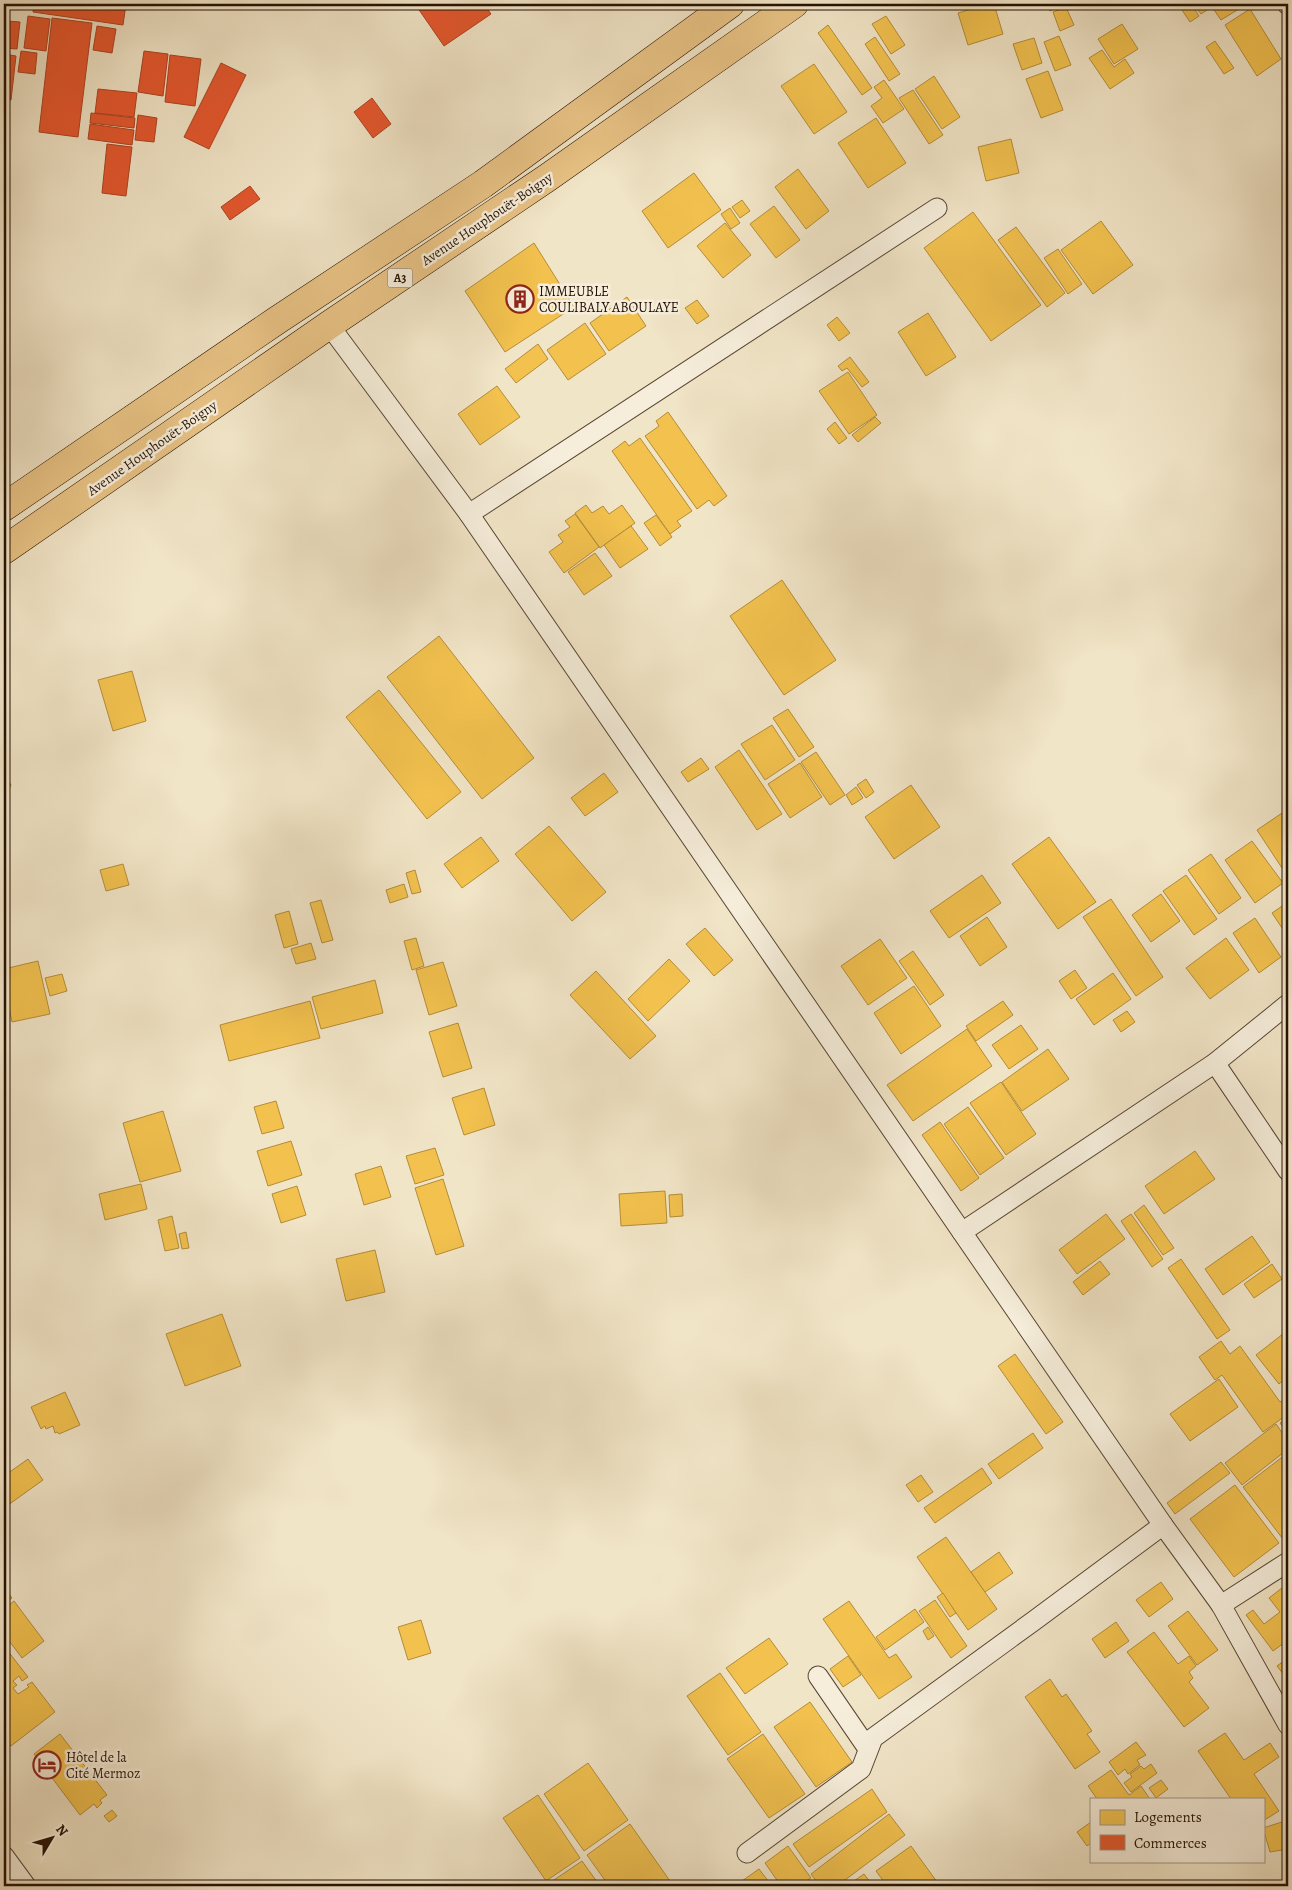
<svg xmlns="http://www.w3.org/2000/svg" width="1292" height="1890" viewBox="0 0 1292 1890" font-family="Alegreya,serif">
<rect width="100%" height="100%" fill="#f1e5c7"/>
<filter id="stains"><feTurbulence type="fractalNoise" baseFrequency=".004" numOctaves="4"/><feColorMatrix values="0 0 0 0 .2 0 0 0 0 .09 0 0 0 0 .02 0 0 0 .5 -.17"/></filter>
<radialGradient id="worn" r=".72"><stop offset=".6" stop-color="#630" stop-opacity="0"/><stop offset="1" stop-color="#630" stop-opacity=".3"/></radialGradient>
<!-- homes -->
<g fill="#f2c14e" stroke="#b48c38">
<path d="M988,4H994L1003,34L968,45L958,13Z"/>
<path d="M1046,4H1063L1050,11Z"/>
<path d="M1178,4H1191L1199,16L1190,22Z"/>
<path d="M1193,4H1208L1210,8L1201,14Z"/>
<path d="M1210,4H1247L1221,20Z"/>
<path d="M1066,7L1074,25L1060,31L1053,12Z"/>
<path d="M1250,9L1281,59L1257,76L1225,25Z"/>
<path d="M886,16L905,45L891,54L872,24Z"/>
<path d="M1122,24L1138,49L1114,64L1098,39Z"/>
<path d="M828,25L872,88L862,95L818,33Z"/>
<path d="M1059,36L1071,65L1055,71L1044,42Z"/>
<path d="M875,37L900,74L889,81L865,44Z"/>
<path d="M1034,38L1042,63L1022,70L1013,44Z"/>
<path d="M1215,41L1234,68L1224,74L1206,47Z"/>
<path d="M1102,50L1114,67L1125,59L1134,73L1110,89L1089,58Z"/>
<path d="M814,64L847,112L814,134L781,86Z"/>
<path d="M1048,71L1063,110L1041,118L1026,79Z"/>
<path d="M934,76L960,117L942,129L915,89Z"/>
<path d="M884,80L904,109L883,123L871,106L882,98L874,87Z"/>
<path d="M913,90L943,135L929,144L899,98Z"/>
<path d="M876,118L906,163L868,188L838,143Z"/>
<path d="M1011,139L1019,173L986,181L978,147Z"/>
<path d="M798,169L829,211L806,229L775,187Z"/>
<path d="M694,173L721,210L668,248L642,211Z"/>
<path d="M742,200L750,211L740,218L732,207Z"/>
<path d="M774,206L800,240L776,258L750,224Z"/>
<path d="M730,208L740,223L731,229L721,214Z"/>
<path d="M973,212L1041,305L991,341L924,248Z"/>
<path d="M1101,221L1133,265L1093,294L1061,250Z"/>
<path d="M725,223L751,255L723,278L697,246Z"/>
<path d="M1016,227L1065,293L1047,307L998,240Z"/>
<path d="M534,243L574,307L505,352L465,291Z"/>
<path d="M1058,249L1082,284L1068,294L1044,258Z"/>
<path d="M627,297L646,326L609,351L590,323Z"/>
<path d="M697,300L709,316L697,324L685,308Z"/>
<path d="M928,313L956,357L926,376L898,332Z"/>
<path d="M837,317L850,333L839,341L827,325Z"/>
<path d="M585,323L606,354L568,380L547,350Z"/>
<path d="M538,344L548,359L516,383L505,369Z"/>
<path d="M850,357L869,382L862,387L847,368L842,371L838,366Z"/>
<path d="M848,372L877,415L849,434L819,391Z"/>
<path d="M497,386L520,417L480,445L458,414Z"/>
<path d="M668,412L727,496L714,506L709,500L697,509L645,436L659,426L656,421Z"/>
<path d="M875,417L881,423L858,442L852,435Z"/>
<path d="M835,422L847,438L839,444L827,429Z"/>
<path d="M640,438L692,511L677,521L681,526L670,534L612,451L625,441L629,446Z"/>
<path d="M586,505L592,513L603,506L609,514L622,505L635,523L600,548L575,513Z"/>
<path d="M575,514L599,547L564,573L549,552L563,542L558,535L570,527L565,521Z"/>
<path d="M656,515L672,537L660,546L644,523Z"/>
<path d="M631,526L648,549L620,568L604,545Z"/>
<path d="M595,553L612,576L584,595L568,572Z"/>
<path d="M782,580L836,660L784,695L730,616Z"/>
<path d="M439,636L534,758L482,799L387,677Z"/>
<path d="M132,671L146,721L113,731L98,680Z"/>
<path d="M379,690L461,792L427,819L346,717Z"/>
<path d="M788,709L814,747L799,757L773,718Z"/>
<path d="M772,725L795,760L765,780L741,744Z"/>
<path d="M739,750L782,814L757,830L715,767Z"/>
<path d="M816,752L845,795L830,805L801,762Z"/>
<path d="M701,758L709,769L688,782L681,772Z"/>
<path d="M800,763L822,797L790,818L768,784Z"/>
<path d="M604,773L618,792L585,816L571,798Z"/>
<path d="M4,774L11,785L4,801Z"/>
<path d="M866,779L874,792L866,798L857,785Z"/>
<path d="M911,785L940,827L894,859L865,817Z"/>
<path d="M856,787L863,798L852,805L846,795Z"/>
<path d="M1288,809V864L1282,868L1257,830Z"/>
<path d="M549,826L606,892L572,921L515,854Z"/>
<path d="M481,837L499,861L462,888L444,864Z"/>
<path d="M1049,837L1096,902L1058,929L1012,864Z"/>
<path d="M1252,841L1283,883L1255,903L1225,860Z"/>
<path d="M1211,854L1241,898L1219,914L1188,870Z"/>
<path d="M123,864L129,885L106,891L100,870Z"/>
<path d="M415,870L421,892L412,894L406,873Z"/>
<path d="M982,875L1001,903L949,938L930,911Z"/>
<path d="M1186,875L1217,919L1194,935L1163,891Z"/>
<path d="M404,884L408,897L390,903L386,890Z"/>
<path d="M1161,894L1180,921L1151,942L1132,915Z"/>
<path d="M1111,899L1163,977L1136,996L1083,917Z"/>
<path d="M321,900L333,940L322,943L310,903Z"/>
<path d="M1288,902V937L1272,913Z"/>
<path d="M289,911L298,944L284,948L275,915Z"/>
<path d="M987,917L1007,947L980,966L960,936Z"/>
<path d="M1255,918L1281,957L1259,973L1233,933Z"/>
<path d="M705,928L733,960L714,976L686,944Z"/>
<path d="M416,938L424,966L412,970L404,941Z"/>
<path d="M1226,938L1249,970L1210,999L1186,968Z"/>
<path d="M880,939L907,978L868,1005L841,966Z"/>
<path d="M311,943L316,959L296,964L291,949Z"/>
<path d="M913,951L944,995L930,1005L899,961Z"/>
<path d="M669,959L690,981L648,1021L628,999Z"/>
<path d="M38,961L50,1014L12,1022L4,984V969Z"/>
<path d="M443,962L457,1006L429,1015L416,970Z"/>
<path d="M1075,970L1087,988L1071,999L1059,981Z"/>
<path d="M596,971L656,1036L630,1059L570,995Z"/>
<path d="M1113,973L1131,999L1094,1025L1076,999Z"/>
<path d="M62,974L67,991L50,996L45,978Z"/>
<path d="M375,980L383,1013L321,1029L312,997Z"/>
<path d="M914,986L941,1026L901,1054L874,1013Z"/>
<path d="M310,1001L320,1038L229,1061L220,1025Z"/>
<path d="M1003,1001L1013,1015L976,1041L966,1026Z"/>
<path d="M1127,1011L1135,1022L1121,1032L1113,1020Z"/>
<path d="M458,1023L472,1068L443,1077L429,1032Z"/>
<path d="M1021,1025L1038,1049L1009,1069L992,1045Z"/>
<path d="M967,1029L992,1066L913,1121L887,1085Z"/>
<path d="M1048,1049L1069,1079L1022,1111L1002,1082Z"/>
<path d="M1001,1082L1036,1134L1006,1155L970,1103Z"/>
<path d="M484,1088L495,1125L464,1135L452,1098Z"/>
<path d="M276,1101L284,1128L262,1134L254,1107Z"/>
<path d="M968,1107L1004,1158L980,1175L944,1124Z"/>
<path d="M163,1111L181,1171L140,1182L123,1123Z"/>
<path d="M940,1122L979,1178L961,1191L922,1135Z"/>
<path d="M291,1141L302,1175L268,1186L257,1151Z"/>
<path d="M435,1148L444,1175L415,1184L406,1156Z"/>
<path d="M1195,1151L1215,1179L1164,1214L1145,1186Z"/>
<path d="M381,1166L391,1197L364,1205L355,1174Z"/>
<path d="M443,1179L464,1246L436,1255L415,1188Z"/>
<path d="M141,1184L147,1209L105,1220L99,1194Z"/>
<path d="M297,1186L306,1215L281,1223L272,1194Z"/>
<path d="M665,1191L667,1223L621,1226L619,1194Z"/>
<path d="M682,1194L683,1216L670,1217L669,1195Z"/>
<path d="M1144,1205L1174,1248L1163,1255L1134,1213Z"/>
<path d="M1106,1214L1125,1239L1077,1274L1059,1250Z"/>
<path d="M1131,1214L1163,1259L1152,1267L1121,1221Z"/>
<path d="M172,1216L179,1248L165,1251L158,1220Z"/>
<path d="M186,1232L189,1248L182,1249L179,1234Z"/>
<path d="M1252,1236L1270,1262L1223,1295L1205,1269Z"/>
<path d="M375,1250L385,1292L346,1301L336,1259Z"/>
<path d="M1181,1259L1230,1330L1217,1339L1168,1268Z"/>
<path d="M1100,1261L1110,1274L1083,1295L1073,1282Z"/>
<path d="M1272,1264L1282,1279L1254,1298L1244,1284Z"/>
<path d="M222,1314L241,1366L185,1386L166,1334Z"/>
<path d="M1288,1330V1376L1279,1384L1256,1355Z"/>
<path d="M1221,1341L1230,1354L1240,1346L1280,1402L1286,1398L1288,1401V1414L1263,1432L1222,1375L1215,1380L1199,1357Z"/>
<path d="M1015,1354L1063,1422L1046,1434L998,1366Z"/>
<path d="M1219,1379L1238,1407L1190,1441L1170,1414Z"/>
<path d="M65,1392L80,1425L59,1434L57,1432L55,1433L53,1426L46,1429L45,1426L41,1429L31,1407Z"/>
<path d="M1288,1417V1434L1280,1423Z"/>
<path d="M1276,1424L1288,1441V1449L1242,1485L1225,1463Z"/>
<path d="M1033,1433L1043,1448L999,1479L988,1464Z"/>
<path d="M1285,1455L1288,1460V1542L1286,1543L1243,1487Z"/>
<path d="M28,1459L43,1480L4,1508V1476Z"/>
<path d="M1221,1462L1230,1473L1175,1514L1167,1503Z"/>
<path d="M982,1468L992,1483L935,1523L924,1508Z"/>
<path d="M921,1475L933,1492L918,1502L906,1485Z"/>
<path d="M1235,1485L1279,1543L1234,1577L1190,1519Z"/>
<path d="M946,1537L997,1609L968,1630L917,1557Z"/>
<path d="M999,1552L1013,1573L985,1592L971,1572Z"/>
<path d="M1161,1582L1173,1599L1149,1617L1136,1600Z"/>
<path d="M1282,1588L1288,1597V1640L1273,1651L1246,1615L1253,1610L1264,1624L1280,1612L1269,1598Z"/>
<path d="M5,1589L12,1598L4,1604V1591Z"/>
<path d="M943,1593L956,1613L950,1617L937,1597Z"/>
<path d="M935,1600L967,1646L951,1658L919,1611Z"/>
<path d="M14,1601L44,1641L22,1658L4,1634V1609Z"/>
<path d="M849,1601L889,1658L896,1654L912,1677L879,1699L823,1619Z"/>
<path d="M915,1609L924,1622L885,1650L876,1637Z"/>
<path d="M1188,1611L1218,1650L1197,1665L1168,1626Z"/>
<path d="M421,1620L431,1653L408,1660L398,1627Z"/>
<path d="M1116,1622L1129,1641L1105,1658L1092,1639Z"/>
<path d="M928,1627L934,1636L928,1640L923,1631Z"/>
<path d="M1154,1632L1178,1664L1189,1656L1196,1666L1189,1672L1193,1678L1189,1682L1209,1708L1184,1727L1127,1652Z"/>
<path d="M769,1638L788,1664L745,1694L726,1668Z"/>
<path d="M4,1646L28,1677L22,1681L19,1676L13,1681L17,1685L13,1688L18,1694L29,1687L27,1685L32,1682L55,1712L11,1746L4,1736Z"/>
<path d="M848,1656L861,1675L843,1687L830,1669Z"/>
<path d="M1288,1658V1680L1277,1666Z"/>
<path d="M720,1673L761,1732L728,1755L687,1696Z"/>
<path d="M1050,1679L1062,1697L1066,1694L1092,1731L1087,1734L1100,1752L1075,1769L1025,1697Z"/>
<path d="M810,1702L852,1762L816,1787L774,1727Z"/>
<path d="M1225,1733L1244,1760L1270,1743L1279,1757L1254,1774L1279,1811L1263,1821V1799H1231L1198,1751Z"/>
<path d="M60,1734L107,1795L100,1800L102,1803L97,1808L94,1804L80,1815L34,1754Z"/>
<path d="M763,1734L805,1794L769,1818L727,1759Z"/>
<path d="M1136,1742L1146,1755L1137,1760L1140,1765L1128,1774L1125,1769L1118,1775L1109,1762Z"/>
<path d="M588,1763L628,1820L584,1851L544,1794Z"/>
<path d="M1151,1764L1157,1773L1131,1792L1124,1783L1132,1777L1130,1774L1141,1766L1144,1769Z"/>
<path d="M1111,1770L1129,1795L1141,1786L1150,1799H1097L1088,1786Z"/>
<path d="M1161,1780L1168,1789L1156,1798L1149,1788Z"/>
<path d="M872,1789L887,1812L809,1867L793,1844Z"/>
<path d="M538,1795L580,1858L546,1881L503,1818Z"/>
<path d="M112,1810L117,1816L109,1822L104,1816Z"/>
<path d="M889,1814L905,1835L837,1886H820L811,1874Z"/>
<path d="M1288,1815V1849L1270,1852L1263,1828L1285,1821Z"/>
<path d="M1091,1822V1843L1087,1846L1077,1832Z"/>
<path d="M630,1824L670,1881L663,1886H609L587,1855Z"/>
<path d="M788,1846L811,1878L799,1886H781L765,1863Z"/>
<path d="M911,1846L940,1886H887L876,1871Z"/>
<path d="M582,1861L600,1886H550L548,1884Z"/>
<path d="M759,1869L772,1886H735Z"/>
<path d="M864,1874L873,1886H847Z"/>
<path d="M813,1880L817,1886H804Z"/>
<path d="M1135,1881V1886H1119L1118,1882Z"/>
</g>
<!-- shops -->
<g fill="#e4572e" stroke="#ab4221">
<path d="M34,4H126L123,25L33,12Z"/>
<path d="M415,4H484L491,14L444,46Z"/>
<path d="M28,16L50,19L46,51L24,48Z"/>
<path d="M52,18L92,23L78,137L39,132Z"/>
<path d="M7,21L20,22L17,49L4,48Z"/>
<path d="M97,26L116,29L112,53L93,50Z"/>
<path d="M21,51L37,53L35,74L18,72Z"/>
<path d="M144,51L168,54L163,96L138,92Z"/>
<path d="M4,54L16,56L11,100L4,99Z"/>
<path d="M170,55L201,59L195,106L165,102Z"/>
<path d="M221,63L246,75L209,149L184,137Z"/>
<path d="M98,89L137,93L134,117L95,113Z"/>
<path d="M372,98L391,124L373,138L354,112Z"/>
<path d="M91,113L135,118L134,128L90,123Z"/>
<path d="M138,115L157,118L154,142L135,140Z"/>
<path d="M90,124L134,130L132,145L88,139Z"/>
<path d="M107,144L132,147L126,196L102,193Z"/>
<path d="M250,186L260,199L230,220L221,207Z"/>
</g>
<g fill="none" stroke-linecap="round" stroke-linejoin="round">
<!-- street casing -->
<g stroke="#584634" stroke-width="21">
<g id="street">
<path d="M1287,4L1288,5"/>
<path d="M329,325L469,514L1163,1525L1221,1605L1288,1725"/>
<path d="M469,514L937,208"/>
<path d="M1215,1063L1288,1171"/>
<path d="M962,1232L1215,1063L1288,1004"/>
<path d="M1221,1605L1288,1562"/>
<path d="M818,1676L868,1749"/>
<path d="M747,1853L861,1769L873,1738L1035,1620L1163,1525"/>
<path d="M4,1856L26,1886"/>
</g>
</g>
<!-- highway casing -->
<g stroke="#251103" stroke-width="29">
<g id="highway">
<path d="M4,507L276,321L483,184L730,4"/>
<path d="M4,550L329,325L547,178L794,4"/>
</g>
</g>
<!-- street -->
<use href="#street" stroke="#f6eedb" stroke-width="19"/>
<!-- highway -->
<use href="#highway" stroke="#e8c284" stroke-width="28"/>
</g>
<!-- icons -->
<defs>
<g id="building-ring" transform="scale(1.4375)"><circle r="9.5" fill="#f6eedb" stroke="#8f2418" stroke-width="1.5"/><path d="M-4-6H4V6H1V3H-1V6H-4ZM-2.5-4.3h1.7v1.8h-1.7ZM.8-4.3h1.7v1.8H.8ZM-2.5-1h1.7V.8h-1.7ZM.8-1h1.7V.8H.8Z" fill="#8f2418"/></g>
<g id="hotel-ring" transform="scale(1.4375)"><circle r="9.5" fill="#f6eedb" stroke="#8f2418" stroke-width="1.5"/><path d="M-6-4.5h1.5V1H6V5H4.5V3h-9V5H-6ZM-4 0a1.8 1.8 0 1 1 3.6 0ZM.5 0V-2.5h3Q6-2.5 6 0Z" fill="#8f2418"/></g>
</defs>
<g fill-rule="evenodd">
<use href="#building-ring" x="520" y="299"/>
<use href="#hotel-ring" x="47" y="1765"/>
</g>
<g text-anchor="middle" dominant-baseline="central" stroke-width="5" stroke-linejoin="round" paint-order="stroke">
<!-- shield labels -->
<rect fill="#f6eedb" stroke="#645344" stroke-width="1" x="387.5" y="268.5" width="25" height="19" rx="4"/>
<g font-size="12" font-weight="bold" fill="#251103">
<text x="400" y="278">A3</text>
</g>
<!-- street labels -->
<g font-size="14" fill="#251103" stroke="#f6eedb">
<text transform="translate(487 219) rotate(-34)">Avenue Houphouët-Boigny</text>
<text transform="translate(152 448) rotate(-35)">Avenue Houphouët-Boigny</text>
</g>
<!-- poi labels -->
<g font-size="14" fill="#251103" stroke="#f6eedb" text-anchor="start">
<text x="539" y="291">IMMEUBLE<tspan x="539" dy="16">COULIBALY ABOULAYE</tspan></text>
<text x="66" y="1757">Hôtel de la<tspan x="66" dy="16">Cité Mermoz</tspan></text>
</g>
</g>
<!-- margin -->
<rect width="1292" height="1890" fill="none" stroke="#f1e5c7" stroke-width="20"/>
<rect x="5" y="5" width="1282" height="1880" fill="none" stroke="#251103" stroke-width="2.5"/>
<rect x="10" y="10" width="1272" height="1870" fill="none" stroke="#251103"/>
<!-- legend -->
<rect x="1090" y="1798" width="175" height="65" fill="#f6eedb" stroke="#a29685"/>
<rect x="1100" y="1810" width="25" height="15" fill="#f2c14e" stroke="#a29685"/>
<text x="1134" y="1822" font-size="15" fill="#251103">Logements</text>
<rect x="1100" y="1835" width="25" height="15" fill="#e4572e" stroke="#a29685"/>
<text x="1134" y="1848" font-size="15" fill="#251103">Commerces</text>
<!-- north arrow -->
<g transform="translate(52 1838) rotate(52)" stroke="#f6eedb" stroke-width="4" paint-order="stroke">
<path d="M0-4L9 19L0 12L-9 19Z" fill="#251103"/>
<text y="-8" font-size="14" font-weight="bold" text-anchor="middle" fill="#251103">N</text>
</g>
<rect width="100%" height="100%" filter="url(#stains)"/>
<rect width="100%" height="100%" fill="url(#worn)"/>
</svg>
